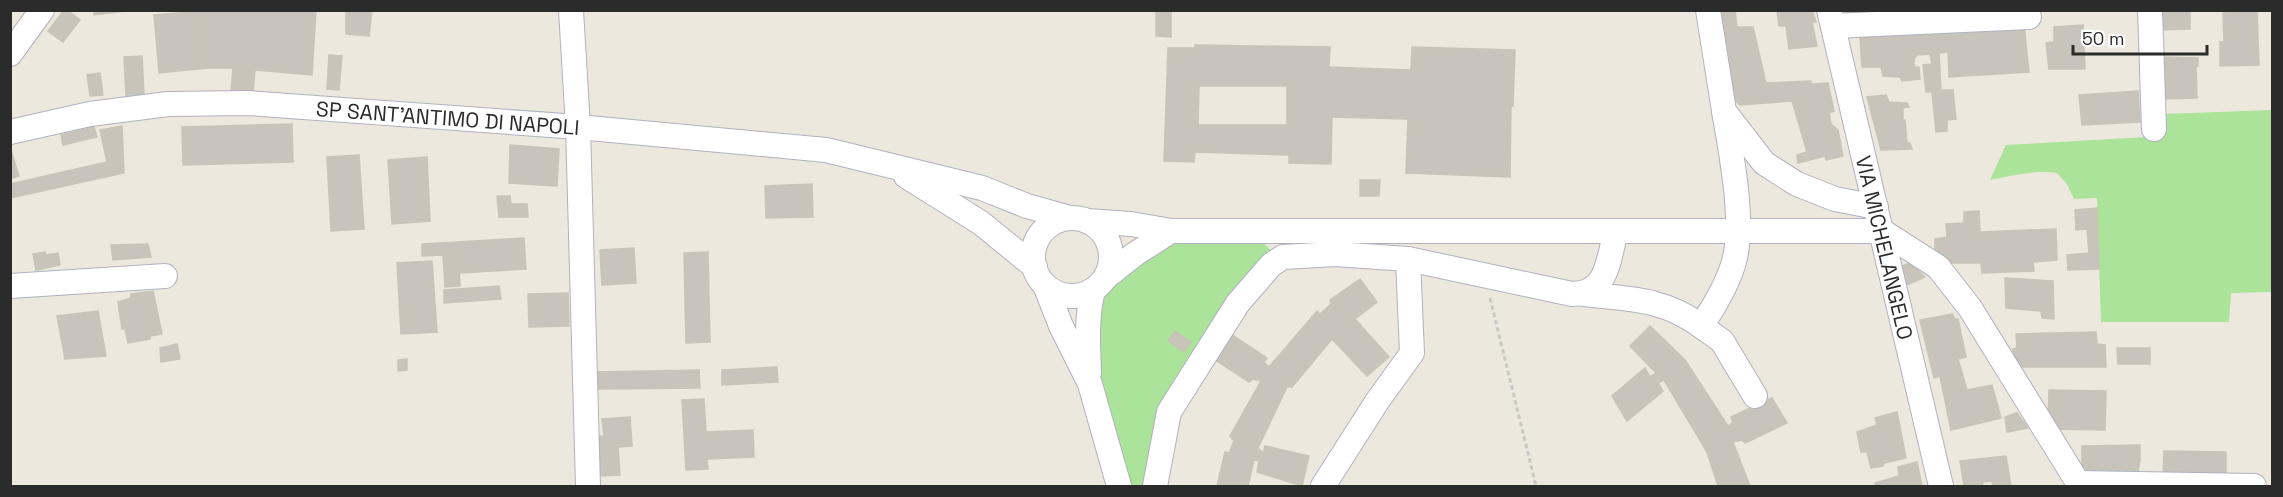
<svg xmlns="http://www.w3.org/2000/svg" width="2283" height="497" viewBox="0 0 2283 497" font-family="'Space Grotesk',sans-serif">
<rect width="100%" height="100%" fill="#ede8dd"/>
<!-- green -->
<g fill="#aae399">
<path d="M2272,110V292L2231,293L2229,322H2101L2097,198L2074,199L2067,184L2057,173C2034,170 2013,175 1990,180L2006,145L2164,136V114Z"/>
<path d="M1260,240L1274,253L1229,299L1148,486H1130L1099,387V302L1111,286L1172,241Z"/>
</g>
<!-- building -->
<g fill="#c8c4bc" stroke="#c8c4b6" stroke-width="1.5" fill-rule="evenodd">
<path d="M64,10H67L80,20L63,42L48,31Z"/>
<path d="M94,10H133L94,15Z"/>
<path d="M202,10H316L312,75L255,70L253,92L231,91L233,68H207Z"/>
<path d="M346,10H372L369,36L346,34Z"/>
<path d="M1718,10H1735L1737,27H1753L1766,83L1811,81V84L1828,83L1834,111L1829,113L1831,124L1838,130L1843,156L1826,160L1825,156L1798,163L1797,155L1807,152L1792,101L1740,105L1736,101L1728,86Z"/>
<path d="M1777,10H1812L1816,22H1812L1817,46L1789,49L1786,26H1779Z"/>
<path d="M1845,10H1884V13L1846,14Z"/>
<path d="M2154,10H2190V29L2154,30Z"/>
<path d="M202,11L207,68L159,73L154,15Z"/>
<path d="M2257,11L2259,65L2220,66V42H2224L2223,13Z"/>
<path d="M1156,12H1171V37L1156,36Z"/>
<path d="M2024,25L2029,72L1949,77L1948,52L1939,53L1941,90H1953L1956,119L1947,120V131L1936,132L1932,92H1926L1923,65L1932,64L1930,54L1917,55L1914,59V67H1919L1920,79L1902,81L1900,77L1883,76L1881,67H1862L1860,37Z"/>
<path d="M2083,25L2085,69H2049L2046,43L2054,42V27Z"/>
<path d="M1195,45L1330,47L1329,67L1411,70L1412,47L1515,50L1513,106H1511L1510,177L1406,173L1408,119L1332,117L1331,164L1289,163V155L1195,152L1194,162L1164,161L1168,48H1195ZM1199,86H1287V125H1198Z"/>
<path d="M329,55L342,56L339,90L327,89Z"/>
<path d="M142,56L144,95L126,96L124,57Z"/>
<path d="M2160,57L2198,58V66L2196,67L2197,98L2162,99Z"/>
<path d="M100,73L103,95L90,96L87,75Z"/>
<path d="M2138,91L2140,122L2082,125L2079,95Z"/>
<path d="M1886,95L1889,102L1907,103L1909,107L1903,108V120H1905L1907,143H1910L1912,149L1881,150L1867,97Z"/>
<path d="M292,124L293,162L183,165L182,127Z"/>
<path d="M122,126L124,173L10,198V184L107,162L100,130Z"/>
<path d="M94,127L97,137L63,145L61,135Z"/>
<path d="M510,145L559,149L557,186L509,183Z"/>
<path d="M10,147L19,176L10,179Z"/>
<path d="M359,155L364,229L331,231L327,157Z"/>
<path d="M427,157L430,221L392,224L388,160Z"/>
<path d="M1360,180H1380L1379,196H1360Z"/>
<path d="M812,184L813,217L766,218L765,186Z"/>
<path d="M497,196H510L511,204H527L528,217H499Z"/>
<path d="M2097,208L2099,269L2068,270L2067,255L2089,253L2087,229L2076,230L2075,210Z"/>
<path d="M1979,211L1980,232L2056,229L2057,260L2033,262L2034,271L1982,273L1981,263H1939L1935,255V239L1947,237L1946,224L1964,223V212Z"/>
<path d="M524,238L526,269L460,273L458,242Z"/>
<path d="M458,242L460,286L445,287L443,255L422,256V244Z"/>
<path d="M148,244L151,257L113,260L111,245Z"/>
<path d="M634,248L636,283L602,285L600,250Z"/>
<path d="M45,252L46,255L58,253L60,265L36,270L33,254Z"/>
<path d="M708,252L710,342L686,343L684,253Z"/>
<path d="M432,261L437,332L401,334L397,263Z"/>
<path d="M1910,263L1925,277L1907,285L1902,266Z"/>
<path d="M2005,278L2053,281L2054,319L2042,318L2041,311L2006,308Z"/>
<path d="M1360,279L1377,302L1355,319L1389,357L1367,376L1332,339L1292,387H1287L1258,448L1263,453L1265,446L1309,456L1302,486L1257,472L1259,461L1254,460L1248,486H1217L1225,452L1229,453L1234,441L1230,436L1261,381L1253,379L1249,382L1211,357L1228,332L1267,358L1264,362L1269,367L1317,311L1320,314L1331,304L1330,300Z"/>
<path d="M499,286L501,299L444,303V290Z"/>
<path d="M153,291L162,334L150,336V339L128,343L125,329H122L118,302L131,298V294Z"/>
<path d="M568,293L569,326L529,327L528,294Z"/>
<path d="M98,311L106,356L65,359L57,316Z"/>
<path d="M1952,314L1955,319H1958L1966,357L1958,359L1967,390L1992,385L2001,418L1951,430L1940,376L1934,378L1920,320Z"/>
<path d="M1650,326L1685,360L1728,426L1733,422L1731,417L1772,398L1787,423L1745,443L1742,440L1733,442L1750,486H1718L1707,452L1664,380L1658,383L1663,391L1627,421L1612,396L1645,368L1650,377L1656,373L1630,346Z"/>
<path d="M1175,331L1191,342L1184,352L1168,341Z"/>
<path d="M2096,332L2097,344L2105,345L2106,367H2014L2013,349L2017,348L2016,334Z"/>
<path d="M177,344L180,359L161,362L160,348Z"/>
<path d="M2117,348H2150V364H2118Z"/>
<path d="M407,359V370L398,371V360Z"/>
<path d="M777,367L778,382L722,385V370Z"/>
<path d="M699,370L700,388L597,389L596,372Z"/>
<path d="M2049,390L2106,391L2105,430L2048,429Z"/>
<path d="M704,399L706,432L753,430L754,457L707,459L708,469L686,470L682,400Z"/>
<path d="M1897,412L1906,458L1884,463L1883,466L1871,468L1867,452H1861L1857,432L1877,425L1875,418Z"/>
<path d="M2017,413L2028,428L2007,432L2005,417Z"/>
<path d="M630,417L632,446L618,447L620,475L598,476L596,436H604L602,419Z"/>
<path d="M2140,445V460L2137,478L2082,474V446Z"/>
<path d="M2164,451L2226,452V479H2163Z"/>
<path d="M2006,456L2011,486H1993L1992,481L1982,482L1983,486H1964L1960,461Z"/>
<path d="M1917,462L1922,486H1876L1875,483L1899,476L1898,467Z"/>
</g>
<g fill="none" stroke-linecap="round" stroke-linejoin="round">
<!-- minor casing -->
<g stroke="#b1b1bf" stroke-width="26">
<g id="minor">
<path d="M571,10L578,127L588,486"/>
<path d="M1708,10L1724,111L1764,163L1797,184L1835,199L1876,207"/>
<path id="s1" d="M1829,10L1941,486"/>
<path d="M2150,10L2154,129"/>
<path d="M1833,26L2029,17"/>
<path d="M10,54L42,10"/>
<path id="s2" d="M10,132L90,114L168,104L248,103L578,127L826,150L982,188L1027,206L1070,218"/>
<path d="M906,176L981,223L1035,267"/>
<circle cx="1072" cy="257" r="39"/>
<path d="M1087,221L1131,224L1171,231H1882L1938,267L1970,308L2080,486"/>
<path d="M1106,277L1135,254L1171,231"/>
<path d="M1045,285L1061,326L1090,384L1119,486"/>
<path d="M10,286L165,276"/>
<path d="M1584,294C1629,299 1663,298 1701,326C1714,307 1726,287 1733,265C1746,225 1731,153 1724,111"/>
<path d="M1701,326L1722,341L1755,396"/>
<path d="M1089,373C1088,345 1086,318 1093,290"/>
<path d="M2078,483L2254,486"/>
<path d="M1155,486L1169,412L1238,303L1271,265L1283,257L1335,254L1408,259L1572,294C1608,294 1608,260 1616,231"/>
<path d="M1323,486L1378,400L1412,353L1408,259"/>
</g>
</g>
<!-- path -->
<path stroke="#c8c8c8" stroke-width="3" stroke-dasharray="4.5 3" stroke-linecap="butt" d="M1490,298L1536,486"/>
<!-- minor -->
<use href="#minor" stroke="#fff" stroke-width="24"/>
</g>
<g text-anchor="middle" dominant-baseline="central" stroke-width="5" stroke-linejoin="round" paint-order="stroke">
<!-- street labels -->
<g font-size="21" fill="#2b2b2b" stroke="#fff">
<text stroke="none"><textPath href="#s2" startOffset="441">SP SANT'ANTIMO DI NAPOLI</textPath></text>
<text stroke="none"><textPath href="#s1" startOffset="244">VIA MICHELANGELO</textPath></text>
</g>
</g>
<!-- border -->
<rect width="2283" height="497" fill="none" stroke="#2b2b2b" stroke-width="24"/>
<!-- scale -->
<path d="M2073 45v9h134v-9" fill="none" stroke="#2b2b2b" stroke-width="3"/>
<text x="2082" y="45" font-size="18" fill="#2b2b2b" stroke="#ffffff" stroke-width="4.5" paint-order="stroke">50 m</text>
</svg>
